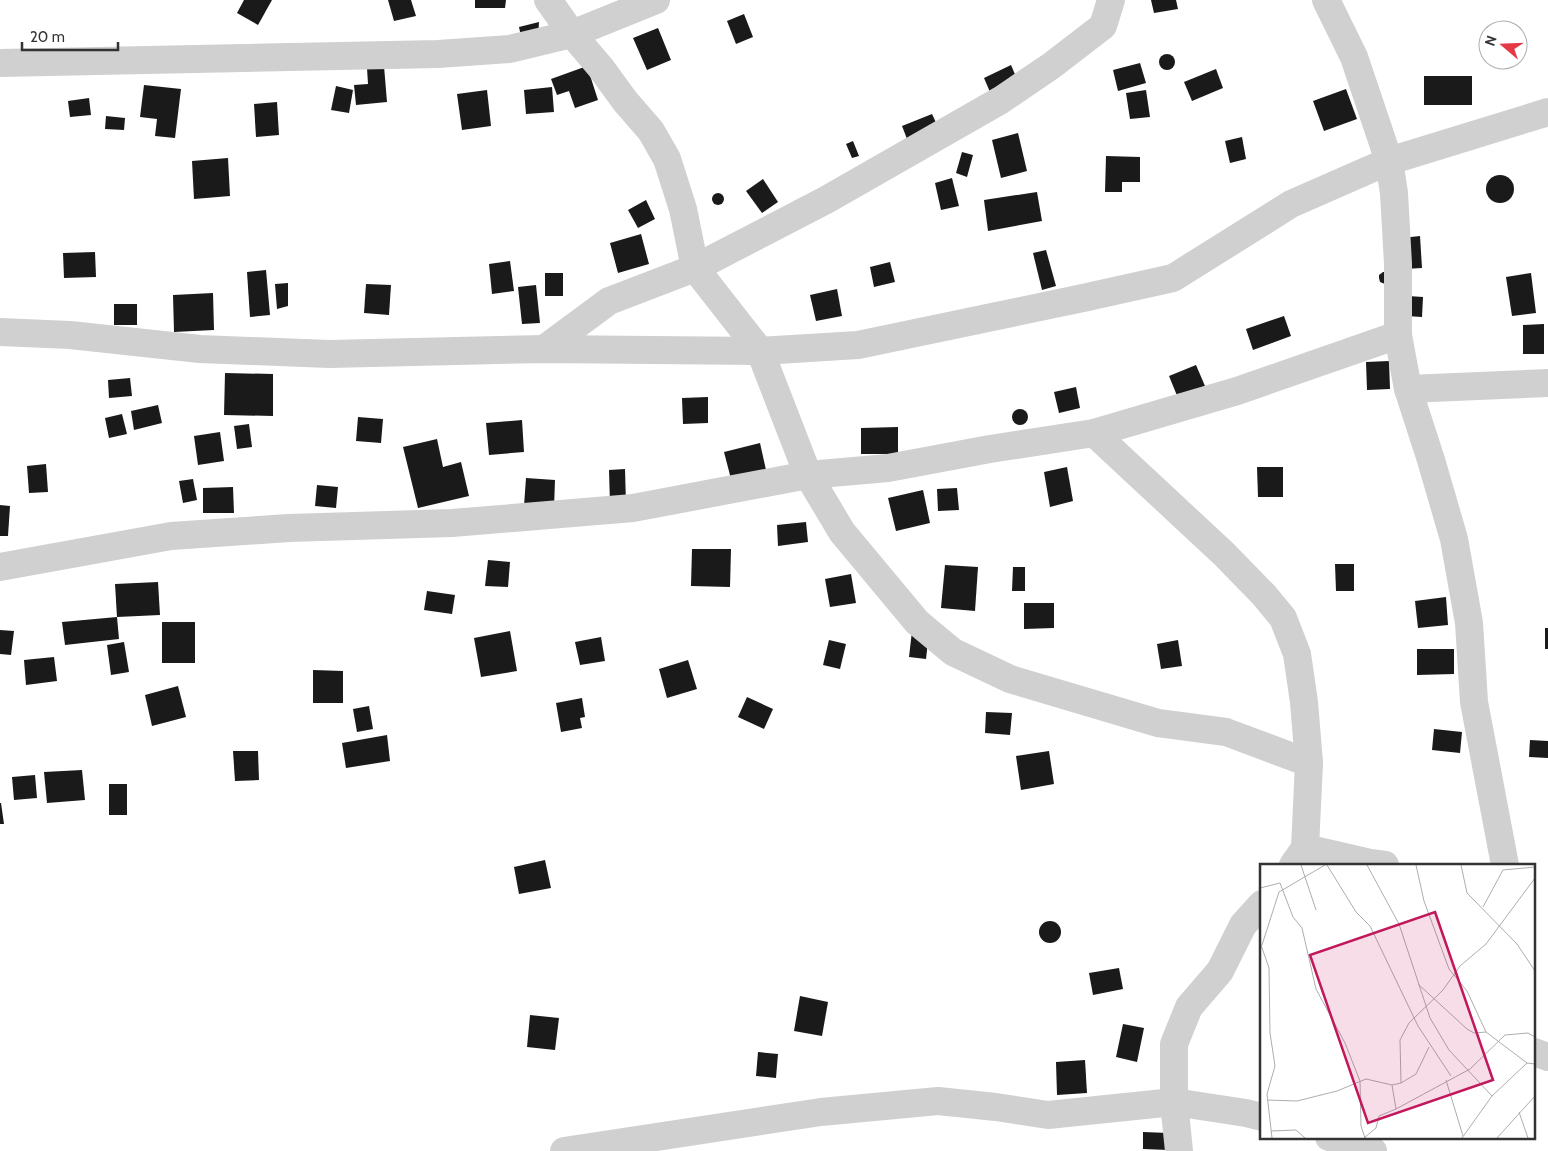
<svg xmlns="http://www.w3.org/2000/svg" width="1548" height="1151" viewBox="0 0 1548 1151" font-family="Cabin,sans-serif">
<rect width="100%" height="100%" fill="#fff"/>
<!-- building -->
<g fill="#1a1a1a">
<path d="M244,0H272L258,25L237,13Z"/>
<path d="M388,0H411L416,16L394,21Z"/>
<path d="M475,0H506L505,8H475Z"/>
<path d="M1151,0H1176L1178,9L1154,13Z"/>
<path d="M744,14L753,37L736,44L727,21Z"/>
<path d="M539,22L538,37L522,41L519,27Z"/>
<path d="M658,28L671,60L647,70L633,38Z"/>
<circle cx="1167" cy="62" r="8"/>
<path d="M1140,63L1146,83L1118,91L1113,70Z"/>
<path d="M1011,65L1020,86L993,99L984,78Z"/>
<path d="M384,66L387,102L356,105L354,85L368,84L367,68Z"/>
<path d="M587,66L598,100L575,108L569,91L557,95L551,79Z"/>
<path d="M1216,69L1223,88L1192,101L1184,82Z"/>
<rect x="1424" y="76" width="48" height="29"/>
<path d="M144,85L181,89L175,138L155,136L157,119L140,117Z"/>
<path d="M336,86L353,90L349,113L331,110Z"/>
<path d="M552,87L554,112L526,114L524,90Z"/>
<path d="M1346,89L1357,119L1324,131L1313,101Z"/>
<path d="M487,90L491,126L462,130L457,94Z"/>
<path d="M1146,90L1150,117L1130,119L1126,93Z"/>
<path d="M89,98L91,115L70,117L68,101Z"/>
<path d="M277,102L279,135L256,137L254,104Z"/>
<path d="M932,114L940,131L909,144L902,126Z"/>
<path d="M106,116L125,118L124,130L105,129Z"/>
<path d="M1018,133L1027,171L1001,178L992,140Z"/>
<path d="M1242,137L1246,159L1230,163L1225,141Z"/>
<path d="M853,141L859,156L852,158L846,144Z"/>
<path d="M962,152L973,155L967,177L956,173Z"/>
<path d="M1106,156L1140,157V182H1122V192H1105Z"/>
<path d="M228,158L230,196L194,199L192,161Z"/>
<circle cx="1500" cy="189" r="14"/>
<path d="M952,178L959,206L941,210L935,183Z"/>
<path d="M763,179L778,202L762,213L746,191Z"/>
<path d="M1037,192L1042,221L988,231L984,200Z"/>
<circle cx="718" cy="199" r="6"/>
<path d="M646,200L655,219L638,228L628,210Z"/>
<path d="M641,234L649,264L618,273L610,243Z"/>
<path d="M1420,236L1422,268L1404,269L1402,238Z"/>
<path d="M1046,250L1056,286L1042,290L1033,253Z"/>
<path d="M95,252L96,277L64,278L63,253Z"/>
<path d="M510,261L514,291L492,294L489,264Z"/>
<path d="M890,262L895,282L874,287L870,267Z"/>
<path d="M266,270L270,315L250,317L247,272Z"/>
<path d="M1383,272H1386L1385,284L1380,282L1379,278V275Z"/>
<rect x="545" y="273" width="18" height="23"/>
<path d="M1531,273L1536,313L1512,316L1506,277Z"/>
<path d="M288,283V306L277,309L275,284Z"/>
<path d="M366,284L391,285L389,315L364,313Z"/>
<path d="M536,285L540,323L522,324L518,287Z"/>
<path d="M837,289L842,316L816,321L810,295Z"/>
<path d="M213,293L214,330L174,332L173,295Z"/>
<path d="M1408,296L1423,297L1422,317L1406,316Z"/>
<rect x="114" y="304" width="23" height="21"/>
<path d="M1284,316L1291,336L1253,350L1246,329Z"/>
<path d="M1544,324V354H1523V325Z"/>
<path d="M1389,361L1390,389L1367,390L1366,362Z"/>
<path d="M1196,365L1205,386L1178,398L1169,376Z"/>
<path d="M225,373L273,374V416L224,415Z"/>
<path d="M130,378L132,396L109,398L108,380Z"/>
<path d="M1076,387L1080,408L1059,413L1054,392Z"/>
<path d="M708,397V423L683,424L682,398Z"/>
<path d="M158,405L162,423L134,430L131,411Z"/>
<circle cx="1020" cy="417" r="8"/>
<path d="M122,414L127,434L109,438L105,418Z"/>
<path d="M358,417L383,419L381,443L356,441Z"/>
<path d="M522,420L524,452L489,455L486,423Z"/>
<path d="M249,424L252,447L237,449L234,426Z"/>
<path d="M898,427V454H861V428Z"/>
<path d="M220,432L224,461L198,465L194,436Z"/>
<path d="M437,439L443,467L461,462L469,496L418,508L403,447Z"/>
<path d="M760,443L766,470L731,479L724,452Z"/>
<path d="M46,464L48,492L29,493L27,466Z"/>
<path d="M1067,467L1073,501L1050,507L1044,472Z"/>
<path d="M1257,467H1283V497H1258Z"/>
<path d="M625,469L626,504L610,505L609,470Z"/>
<path d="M526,478L555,480L554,508L524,506Z"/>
<path d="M193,479L197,500L183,503L179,481Z"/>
<path d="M317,485L338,487L336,508L315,506Z"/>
<path d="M233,487L234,513H203V488Z"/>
<path d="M957,488L959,510L938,511L937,489Z"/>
<path d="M923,490L930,523L896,531L888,498Z"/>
<path d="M0,505L10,506L8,536H0Z"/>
<path d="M806,522L808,542L778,546L777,525Z"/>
<path d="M692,549H731L730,587L691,586Z"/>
<path d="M488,560L510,562L508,587L485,586Z"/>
<path d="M1335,564H1354V591H1336Z"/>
<path d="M945,565L978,567L975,611L941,608Z"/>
<path d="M1013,567H1025V591H1012Z"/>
<path d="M851,574L856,603L830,607L825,579Z"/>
<path d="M158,582L160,615L117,617L115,584Z"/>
<path d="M427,591L455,595L452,614L424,610Z"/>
<path d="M1446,597L1448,625L1418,628L1415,601Z"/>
<path d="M1024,603H1054V628L1024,629Z"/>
<path d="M117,617L119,639L65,645L62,622Z"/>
<rect x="162" y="622" width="33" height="41"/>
<rect x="1545" y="628" width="3" height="21"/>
<path d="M0,630L14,631L11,655L0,654Z"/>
<path d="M510,631L517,671L481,677L474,638Z"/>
<path d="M912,631L929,633L926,659L909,657Z"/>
<path d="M601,637L605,661L580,665L575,642Z"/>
<path d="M829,640L846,644L840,669L823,665Z"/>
<path d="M1178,640L1182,666L1161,669L1157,644Z"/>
<path d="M124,642L129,672L111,675L107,645Z"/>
<path d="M1417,649H1454V674L1417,675Z"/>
<path d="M54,657L57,681L26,685L24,660Z"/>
<path d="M688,660L697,689L667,698L659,669Z"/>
<path d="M313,670L343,671V703H313Z"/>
<path d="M178,686L186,717L152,726L145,695Z"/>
<path d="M747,697L773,709L764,729L738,717Z"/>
<path d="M582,698L585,717L580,718L582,728L561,732L556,703Z"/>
<path d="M369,706L373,729L357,732L353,709Z"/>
<path d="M986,712L1012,713L1010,735L985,733Z"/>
<path d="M1434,729L1462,732L1460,753L1432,750Z"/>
<path d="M387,735L390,761L346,768L342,743Z"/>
<path d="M1530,740L1548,741V758L1529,757Z"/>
<path d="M233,751H258L259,780L235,781Z"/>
<path d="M1049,751L1054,784L1021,790L1016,756Z"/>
<path d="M82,770L85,800L47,803L44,772Z"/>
<path d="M35,775L37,798L14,800L12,777Z"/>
<rect x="109" y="784" width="18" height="31"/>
<path d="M0,803H1L4,824H0Z"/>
<path d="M545,860L551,888L519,894L514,867Z"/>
<circle cx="1050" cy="932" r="11"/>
<path d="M1119,968L1123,989L1093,995L1089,973Z"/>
<path d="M800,996L828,1002L822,1036L794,1031Z"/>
<path d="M1260,1011H1262V1029H1259Z"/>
<path d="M530,1015L559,1018L555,1050L527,1047Z"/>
<path d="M1123,1024L1144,1028L1137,1062L1116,1057Z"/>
<path d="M758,1052L778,1054L776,1078L756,1076Z"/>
<path d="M1085,1060L1087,1093L1057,1095L1056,1062Z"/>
<path d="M1143,1132L1169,1133L1168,1150L1143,1149Z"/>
</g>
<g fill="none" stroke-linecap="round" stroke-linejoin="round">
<!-- minor -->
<g stroke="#d0d0d0" stroke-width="28">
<path d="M548,0L572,34L601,68L625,101L651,131L667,159L683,209L695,268L760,351L808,475L842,532L917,622L953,652L1010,679L1158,723L1226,732L1309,763"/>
<path d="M1326,0L1354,57L1389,161L1394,193L1398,264V335L1408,389L1431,460L1454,539L1469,623L1474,702L1505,865"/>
<path d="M0,63L438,54L510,49L572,34L656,0"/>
<path d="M0,332L70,335L200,349L329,354L544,349L760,351L858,345L1083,298L1173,278L1291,204L1389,161L1548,112"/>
<path d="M544,349L609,301L695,268L826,200L1001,100L1051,66L1103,26L1111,0"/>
<path d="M1408,389L1548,383"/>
<path d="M1094,433L1224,554L1264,595L1283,618L1297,654L1304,702L1309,763L1305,848L1293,865"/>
<path d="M0,567L171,536L289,528L452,523L633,508L808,475L888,468L990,449L1094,433L1237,391L1398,335"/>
<path d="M1305,848L1370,863L1385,865"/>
<path d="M1534,1052L1548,1057"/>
<path d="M1329,1137L1373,1151"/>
<path d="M564,1151L821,1112L938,1101L996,1107L1048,1115L1174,1102L1246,1113L1262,1117"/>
<path d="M1179,1151L1174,1102V1044L1189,1007L1220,971L1243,925L1262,904"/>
</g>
</g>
<!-- overview -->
<g transform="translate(1260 864)">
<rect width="275" height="275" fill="#fff"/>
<path fill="none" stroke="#adadad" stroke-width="1" d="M41,1L56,46M67,1L96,48L110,62L158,162L191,212M107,1L139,60L170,154L189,186L232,232M156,1L164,37L189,105L207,127L226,168M201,1L207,29L257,80L275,107M0,24L20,19L33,53L42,64L56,125L85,179L100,217L101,262L105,274M223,43L243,6L275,3M0,78L9,104L10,169L15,202L7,230L12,274M2,81L19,28L65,1M158,120L207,165L214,169L226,168L267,199L275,200M186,216L203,272M141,219L140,176L149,159L183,126L200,102L226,80L275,14M7,236L37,237L77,227L106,215L132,221L141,219L156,210L169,183M136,245L210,205L245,171L268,169L275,173M259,248L268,274M11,267L36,266L45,274M104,274L116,264L119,252L136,245L132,221M202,274L232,232L267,199M237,274L275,232"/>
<path fill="#c2185b" fill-opacity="0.15" stroke="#c2185b" stroke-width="2.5" d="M175,48L233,216L108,259L50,91Z"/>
<rect width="275" height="275" fill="none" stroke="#333" stroke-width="2.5"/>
</g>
<!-- north arrow -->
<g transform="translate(1503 45) rotate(289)"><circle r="24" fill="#ffffff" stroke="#adadad"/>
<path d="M0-4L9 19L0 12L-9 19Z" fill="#e63946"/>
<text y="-8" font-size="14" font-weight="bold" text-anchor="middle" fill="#333333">N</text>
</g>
<!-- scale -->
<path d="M22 42v8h96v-8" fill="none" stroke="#333333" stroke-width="2.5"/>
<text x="30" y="42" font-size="15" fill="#333333" stroke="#ffffff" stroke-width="4" paint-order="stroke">20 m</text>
</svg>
